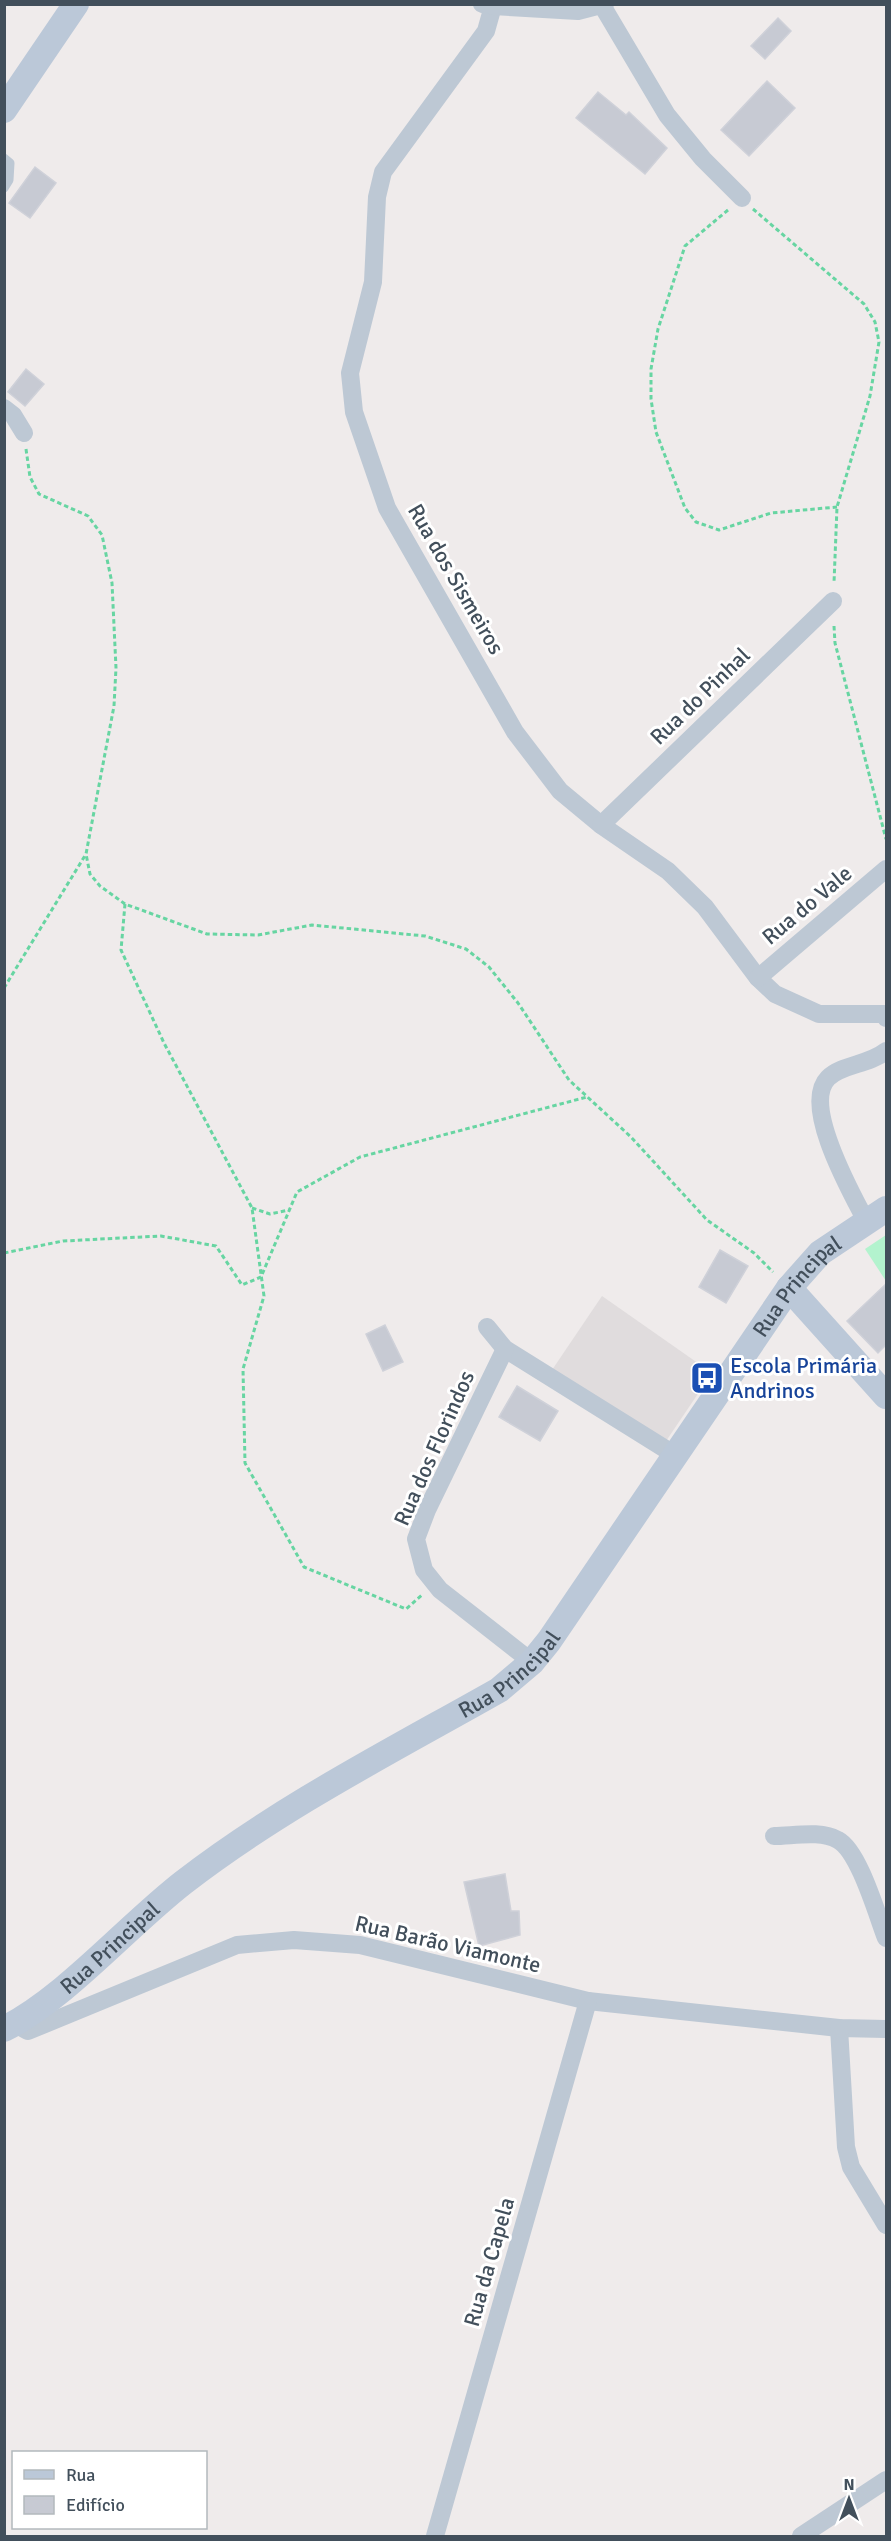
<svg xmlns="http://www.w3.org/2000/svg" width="891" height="2541" viewBox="0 0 891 2541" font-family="Signika,sans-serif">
<rect width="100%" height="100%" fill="#efebeb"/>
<!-- education -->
<path fill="#e0dcdd" d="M602,1296L712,1373L664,1444L550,1373Z"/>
<!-- green -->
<path fill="#b3f3ce" d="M886,1235V1281L865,1249Z"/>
<!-- building -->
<g fill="#c7cad3" stroke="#cfd1d9" stroke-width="1.5">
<path d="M778,18L791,31L765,59L751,46Z"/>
<path d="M767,81L795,108L749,156L721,130Z"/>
<path d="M598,92L626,115L629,112L667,148L645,174L576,118Z"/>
<path d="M35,167L56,183L30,218L9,203Z"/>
<path d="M26,369L44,384L25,406L8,392Z"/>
<path d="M720,1250L748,1266L726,1303L699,1287Z"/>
<path d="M886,1284V1345L878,1353L847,1321Z"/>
<path d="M385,1325L403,1362L383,1371L366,1334Z"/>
<path d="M517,1386L558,1411L540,1441L499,1417Z"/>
<path d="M505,1874L511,1911H519L520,1935L479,1946L464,1882Z"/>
</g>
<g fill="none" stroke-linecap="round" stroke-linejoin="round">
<!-- path -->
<g stroke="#67d5a2" stroke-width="3" stroke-dasharray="4.5 3" stroke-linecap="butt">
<path d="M753,209L864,304L875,322L879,342L870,396L837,507L834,583"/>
<path d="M728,210L685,246L658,329L651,369V399L656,432L685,508L696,522L719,530L771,513L837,507"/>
<path d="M26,449L30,477L39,494L88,516L102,535L112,583L116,668L114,706L86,854L90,874L100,886L125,904L207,934L258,935L312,925L425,936L466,949L489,967L518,1003L569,1080L631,1137L707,1220L754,1253L773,1272"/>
<path d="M834,626L835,643L886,839"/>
<path d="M125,904L121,950L164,1043L252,1208L264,1296L243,1369L245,1463L304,1567L406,1609L422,1595"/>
<path d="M4,988L86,854"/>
<path d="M252,1208L270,1214L289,1210"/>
<path d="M4,1253L63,1241L161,1236L216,1246L242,1285L261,1277L297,1192L360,1157L587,1097"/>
</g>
<!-- lane -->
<path stroke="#bdc8d4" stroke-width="9" d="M4,158L10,163L9,180L4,188"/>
<!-- street -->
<g stroke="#bdc8d4" stroke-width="18">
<path d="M482,4L493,6L486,31L383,172L377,197L373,282L350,373L354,412L387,508L515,732L560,791L601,825L668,871L705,907L758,978L775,994L819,1014H884L886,1018"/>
<path d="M493,6L578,11L605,4"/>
<path d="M603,7L667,115L703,159L742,198"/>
<path d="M4,408L13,415L24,433"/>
<path d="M601,825L833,601"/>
<path d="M758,978L886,869"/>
<path d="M866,1221C852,1194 801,1105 828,1078C842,1064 869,1065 886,1051"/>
<path d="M487,1327L505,1349L675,1455"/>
<path d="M505,1349L427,1510L416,1539L424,1570L440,1590L532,1662"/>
<path d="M774,1836C793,1836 821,1830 838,1840C859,1851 877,1915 886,1938"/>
<path d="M15,2024L28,2031L237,1945L294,1940L360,1945L588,2001L839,2028L886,2029"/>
<path d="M839,2028L846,2147L851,2167L886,2225"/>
<path d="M435,2536L588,2001"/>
<path d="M801,2536L886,2480"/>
</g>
<!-- secondary -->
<g stroke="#bbc8d8" stroke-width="26">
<path d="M4,110L76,4"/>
<path d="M789,1288L886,1396"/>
<path id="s1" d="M4,2029C67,1997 127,1926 184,1882C281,1807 393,1750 499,1690L532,1662L549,1641L789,1288L820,1253L886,1209"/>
</g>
</g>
<!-- icons -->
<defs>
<g id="bus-square" transform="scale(1.725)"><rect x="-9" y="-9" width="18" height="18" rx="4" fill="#1a4fb4" stroke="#fff"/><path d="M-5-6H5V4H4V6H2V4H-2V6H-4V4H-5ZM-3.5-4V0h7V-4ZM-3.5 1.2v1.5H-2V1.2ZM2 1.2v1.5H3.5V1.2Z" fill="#fff"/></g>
</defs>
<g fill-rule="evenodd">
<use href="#bus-square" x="707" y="1378"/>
</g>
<g text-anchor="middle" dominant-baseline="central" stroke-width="6" stroke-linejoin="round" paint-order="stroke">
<!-- street labels -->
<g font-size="22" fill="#424f5b" stroke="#fff">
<text transform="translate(456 579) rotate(60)">Rua dos Sismeiros</text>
<text transform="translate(700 696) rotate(-44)">Rua do Pinhal</text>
<text transform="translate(807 905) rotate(-40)">Rua do Vale</text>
<text stroke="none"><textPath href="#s1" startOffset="1106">Rua Principal</textPath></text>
<text transform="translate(434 1448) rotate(-66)">Rua dos Florindos</text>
<text stroke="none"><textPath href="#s1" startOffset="620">Rua Principal</textPath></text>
<text transform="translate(448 1944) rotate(13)">Rua Barão Viamonte</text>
<text stroke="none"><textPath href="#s1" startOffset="134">Rua Principal</textPath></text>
<text transform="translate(489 2262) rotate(-74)">Rua da Capela</text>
</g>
<!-- transit labels -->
<g font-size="22" fill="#164399" stroke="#fff" text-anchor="start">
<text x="730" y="1365">Escola Primária<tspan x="730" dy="25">Andrinos</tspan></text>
</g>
</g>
<!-- border -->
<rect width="891" height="2541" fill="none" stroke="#424f5b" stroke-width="12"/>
<!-- legend -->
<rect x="12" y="2451" width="195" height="78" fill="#ffffff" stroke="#b3b9bd" stroke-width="1.5"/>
<rect x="24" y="2470" width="30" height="9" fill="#bbc8d8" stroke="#b3b9bd" stroke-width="1.5"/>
<text x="66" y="2481" font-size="18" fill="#424f5b">Rua</text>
<rect x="24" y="2496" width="30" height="18" fill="#c7cad3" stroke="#b3b9bd" stroke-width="1.5"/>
<text x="66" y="2511" font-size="18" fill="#424f5b">Edifício</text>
<!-- north arrow -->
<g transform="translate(849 2499)" stroke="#ffffff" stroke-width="4.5" paint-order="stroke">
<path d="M0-4.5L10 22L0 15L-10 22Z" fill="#424f5b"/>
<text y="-9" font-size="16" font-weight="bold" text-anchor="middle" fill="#424f5b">N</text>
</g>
</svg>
